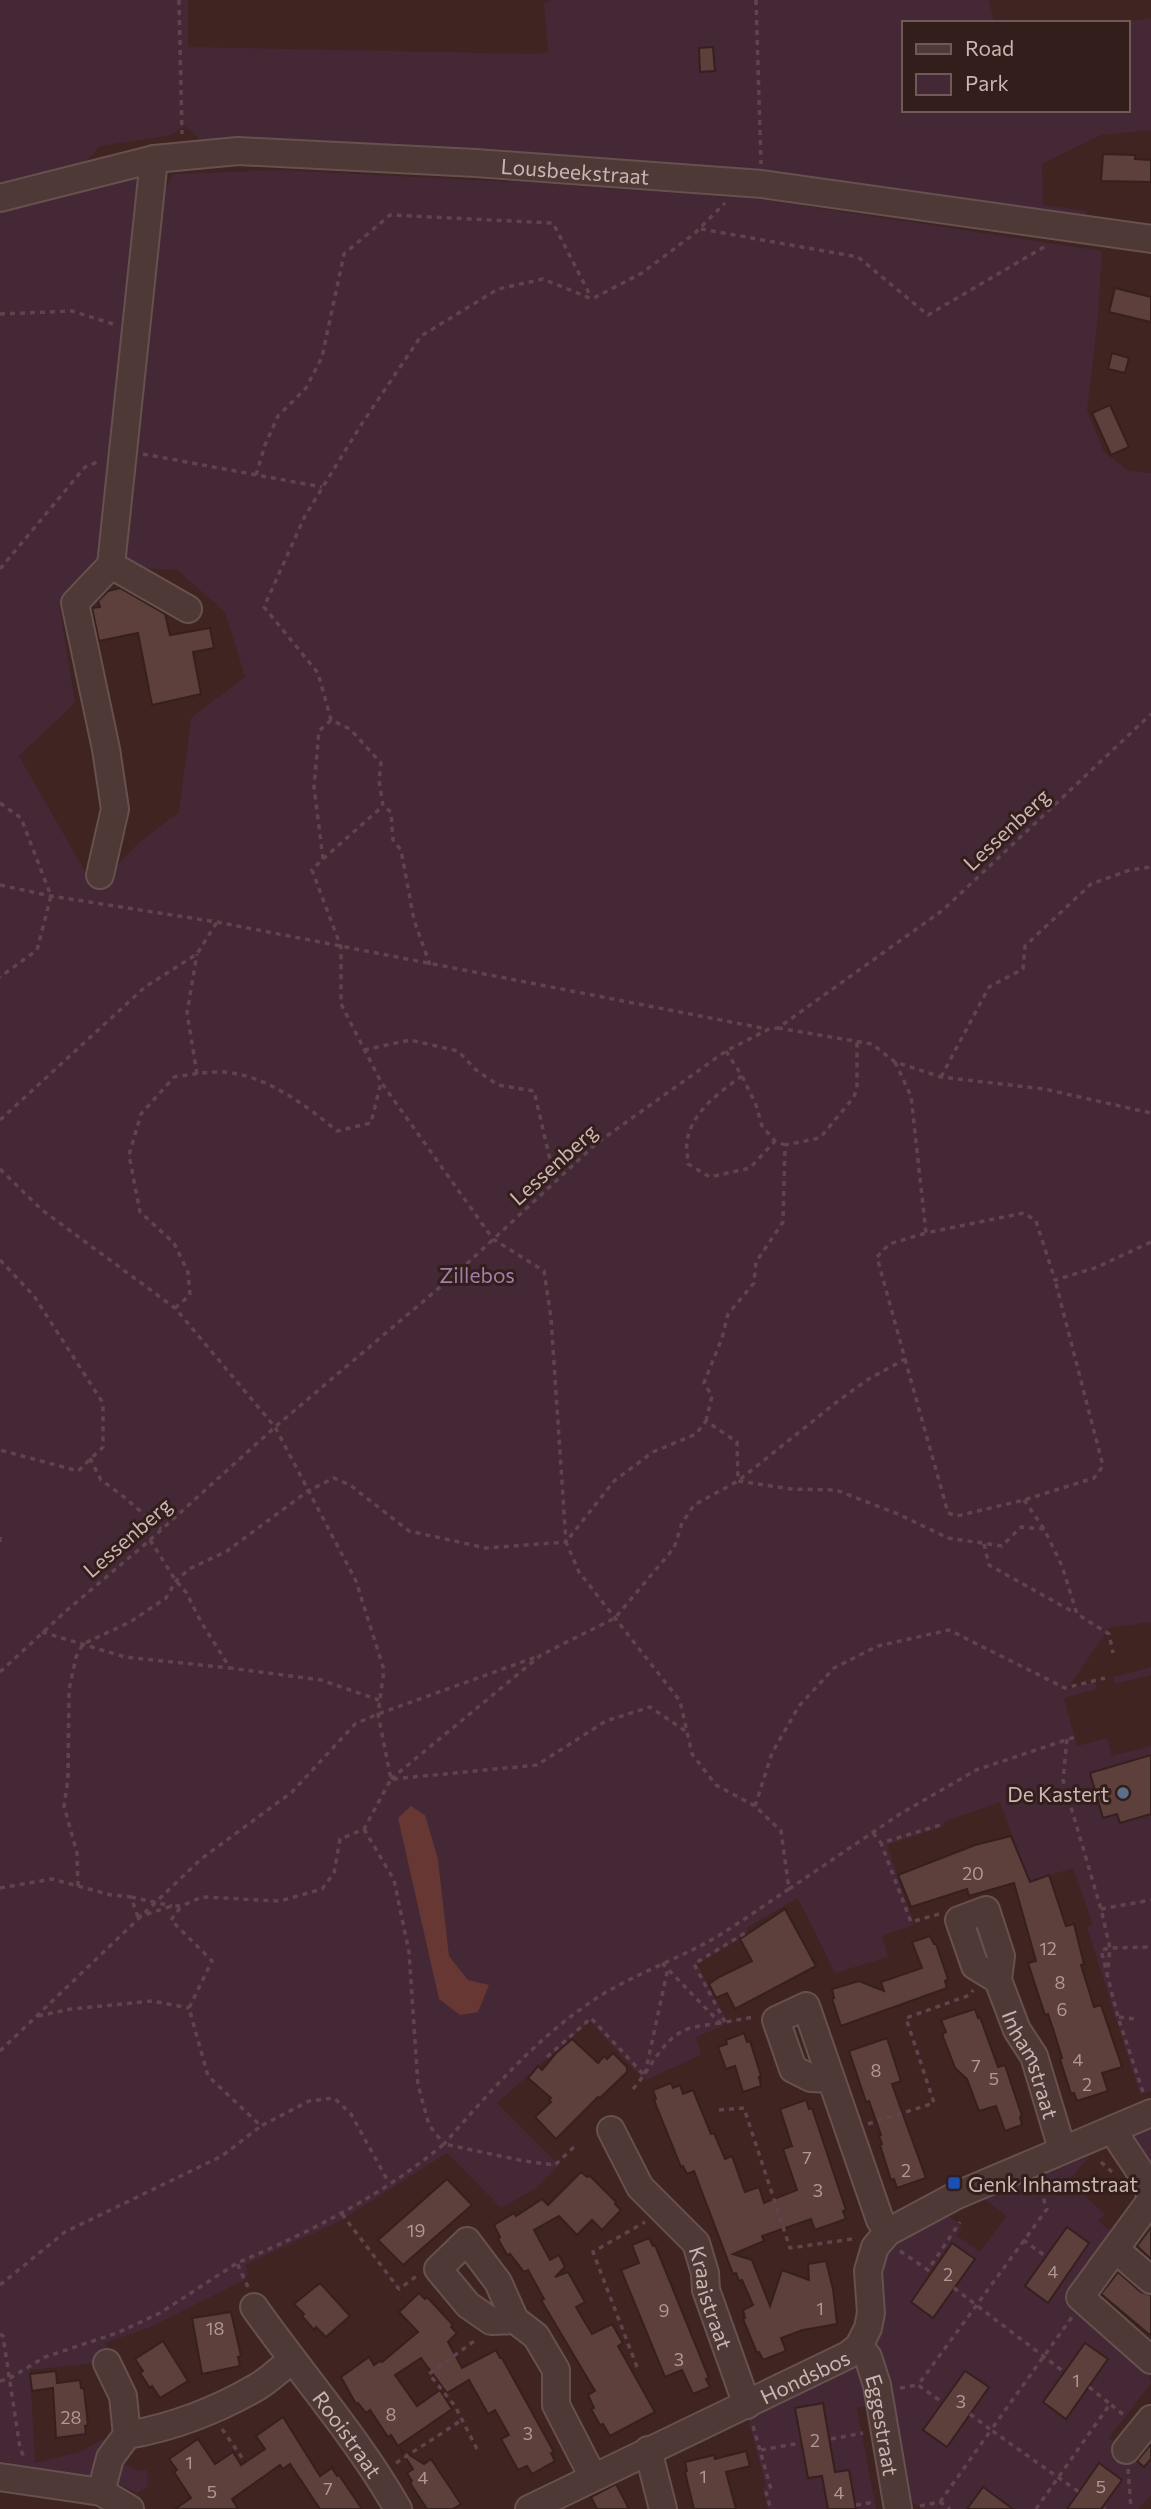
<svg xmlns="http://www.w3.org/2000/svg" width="1151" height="2509" viewBox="0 0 1151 2509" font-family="Commissioner,sans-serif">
<rect width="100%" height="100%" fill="#3f2422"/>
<!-- green -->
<g fill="#452836" fill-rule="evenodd">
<path d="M0,0H188V47L535,54L548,52L544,4L552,0H989L994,23H904V110H1128V23H1115L1151,18V130L1101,135L1042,164L1043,205L1087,211L1085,218L204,143L185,126L171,135L100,146L79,169L0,188Z"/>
<path d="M280,170L536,183L758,199L1102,251L1098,316L1087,411L1104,452L1129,471L1151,473V1622L1109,1628L1067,1689L1095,1682L1097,1689L1064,1698L1077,1746L1107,1738L1112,1756L1151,1746V2091L1140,2094L1087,1927L1093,1925L1073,1868L1029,1882L1000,1802L944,1822V1826L887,1845L914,1925L882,1936L888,1957L835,1973L798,1898L747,1928L748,1934L697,1964L726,2019L723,2026L696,2037L701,2055L646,2080L641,2077L590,2021L497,2103L559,2165L535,2189L501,2208L447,2153L340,2221L245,2265L248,2275L244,2280L150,2327L105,2343L111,2355L95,2363L30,2370L35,2463L80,2452L105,2438L102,2457L93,2478L0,2461V213L137,177L143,187L108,464L129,471L162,195L173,174ZM100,556L138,568L177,570L225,612L245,677L191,718L179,812L139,842L95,889L19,756L75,703L59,605ZM438,1859L449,1956L468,1980L439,1999Z"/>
<path d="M1151,1667V1675L1115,1684L1113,1677Z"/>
<path d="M1151,2125V2169L1131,2141V2133Z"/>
<path d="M1090,2156L1068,2181L1105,2214L1098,2221L1114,2234L1067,2294V2302L1147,2368L1151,2383L1109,2438L1144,2467L1151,2459V2495L1138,2509H923L907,2499L872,2343L880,2269L890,2247L947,2215L962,2226L956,2235L980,2252L1007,2216L983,2198Z"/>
<path d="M853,2367L860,2370L872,2405L857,2408L876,2509H768L763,2488L766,2486L748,2419L844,2368Z"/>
<path d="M121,2463L138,2471L147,2470L148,2486L137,2493L116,2483Z"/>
</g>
<!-- water -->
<path fill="#663733" d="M411,1806L425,1815L438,1859L449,1956L468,1980L489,1985L478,2012L460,2015L439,1999L398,1818Z"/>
<!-- building -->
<g fill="#5d3f3c" stroke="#36201d" stroke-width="2">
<path d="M713,47L715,71L700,72L699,48Z"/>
<path d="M1103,154L1135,155V159L1151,160V182L1101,181Z"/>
<path d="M1115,288L1151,297V322L1109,312Z"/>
<path d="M1112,353L1129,358L1125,373L1108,369Z"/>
<path d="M1110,405L1129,447L1111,455L1092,413Z"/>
<path d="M120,588L165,614L170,635L210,628L214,648L193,652L201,694L152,705L138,633L99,641L92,608L100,607L98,601L108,591Z"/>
<path d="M1151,1755V1814L1120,1823L1117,1814L1103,1818L1090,1773Z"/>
<path d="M1011,1836L1030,1882L1049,1875L1066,1926L1074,1924L1084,1964L1081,1965L1094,2007L1101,2005L1122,2067L1102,2073L1108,2091L1077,2101L1074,2093L1071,2094L1060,2059L1062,2058L1054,2032L1048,2014L1045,2015L1028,1963L1036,1961L1014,1883L969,1896L967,1889L911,1907L898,1875L975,1845Z"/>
<path d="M785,1909L816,1966L735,2009L727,1993L716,1998L709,1984L719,1977L752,1961L740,1939Z"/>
<path d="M930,1936L934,1944H936L948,1979L945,1981L947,1988L841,2026L832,1999L834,1998L832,1989L859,1981L884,1991L881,1982L922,1968L912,1942Z"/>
<path d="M975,2009L978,2018L980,2017L998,2067L1005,2065L1022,2116L1020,2117L1022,2125L1005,2131L996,2106L979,2111L967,2079L955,2068L942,2034L946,2032L941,2020Z"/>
<path d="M744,2033L747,2042L750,2041L761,2076L759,2077L761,2086L743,2092L735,2066L726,2069L718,2047L727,2044L726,2040Z"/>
<path d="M887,2038L901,2081L892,2084L926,2178L897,2188L894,2179L891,2180L880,2145L882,2144L879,2136L881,2135L869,2101L866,2102L849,2051Z"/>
<path d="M572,2039L598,2063L604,2056L607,2059L613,2053L627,2067V2072L600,2098L598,2097L556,2139L535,2117L551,2102L549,2100L551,2098L528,2078L538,2066L542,2070L556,2053Z"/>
<path d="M671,2083L673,2088L680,2085L683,2094L693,2090L711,2134L714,2133L725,2159L732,2156L745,2192L759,2187L764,2203L797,2190L783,2149L792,2146L780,2109L806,2100L809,2109L812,2108L846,2210L843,2211L846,2219L815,2230L811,2219L762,2236L764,2241L733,2254L752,2260L770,2306L782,2270L809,2280L808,2264L826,2261L833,2289L837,2324L803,2330L781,2338L786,2351L763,2360L759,2352L757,2353L743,2319L745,2318L743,2310L753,2305L742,2280L739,2281L736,2273L733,2274L694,2171L687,2174L683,2166L681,2167L654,2100L656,2099L653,2090Z"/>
<path d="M581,2172L587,2177L590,2176L616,2202L615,2204L621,2210L602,2230L592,2220L577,2235L559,2216L534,2230L550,2260L559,2255L565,2267L555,2277L568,2272L585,2302L576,2307L592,2334L612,2324L623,2343L618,2346L655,2412L610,2436L603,2424L600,2425L591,2409L594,2408L588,2395L595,2391L541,2300L544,2299L528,2270L524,2272L510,2254L507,2255L498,2239L500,2237L494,2225L514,2213L516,2216L542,2199L548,2205Z"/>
<path d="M447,2179L472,2205L403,2265L378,2240Z"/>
<path d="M1067,2227L1089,2243L1048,2303L1025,2286Z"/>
<path d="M1151,2227V2259L1137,2246Z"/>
<path d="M649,2238L653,2246L655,2245L709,2378L706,2379L710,2387L693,2394L682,2370L665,2377L621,2270L639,2263L632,2245Z"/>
<path d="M952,2243L975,2259L933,2318L911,2302Z"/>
<path d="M1118,2272L1141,2292L1151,2295V2336L1101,2294Z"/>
<path d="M320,2283L350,2316L326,2337L316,2327L314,2330L302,2316L304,2314L294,2304Z"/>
<path d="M419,2293L425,2299L427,2297L453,2325L451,2327L457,2333L448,2342L462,2368L496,2350L500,2358H502L554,2452L551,2453L555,2461L532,2474L527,2466L518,2470L501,2439L509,2435L495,2410L488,2414L469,2380L447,2393L421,2358L395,2375L417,2406L440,2390L452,2409L398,2446L391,2435L388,2437L370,2410L366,2413L358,2403L356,2404L341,2377L369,2357L374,2365L380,2361L382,2362L418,2332L399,2312Z"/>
<path d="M231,2312L241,2356L238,2357L240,2366L202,2374L192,2318Z"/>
<path d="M163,2341L188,2381L160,2398L152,2386L150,2388L140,2373L143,2371L135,2359Z"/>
<path d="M1085,2343L1108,2359L1066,2419L1043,2402Z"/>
<path d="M56,2371L57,2383L80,2380L81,2388L84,2389L88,2425L85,2426L86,2434L56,2438L53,2388L32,2391L30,2374Z"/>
<path d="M965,2371L989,2387L947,2447L923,2430Z"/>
<path d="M823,2403L835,2472L849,2470L856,2509H828L822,2476L808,2478L795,2408Z"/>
<path d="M283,2417L320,2476L332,2468L337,2476L339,2475L362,2509H320L290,2464L283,2469L280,2465L232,2499L238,2509H175L191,2498L174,2472L177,2470L169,2459L198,2439L215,2464L233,2452L241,2465L265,2449L256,2436Z"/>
<path d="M1151,2444V2459L1144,2467L1137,2461Z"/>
<path d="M400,2449L424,2464L431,2459L461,2504L453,2509H427L410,2483L412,2481L407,2473L413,2469Z"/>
<path d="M746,2451L750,2466L726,2472L736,2509H694L685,2472L687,2471L685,2462L714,2455L715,2459Z"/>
<path d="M1099,2463L1122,2480L1101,2509H1067Z"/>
<path d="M616,2484L629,2509H597L591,2497Z"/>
<path d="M983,2487L1013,2509H967Z"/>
</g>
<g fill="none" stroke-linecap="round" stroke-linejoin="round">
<!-- minor casing -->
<g stroke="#67514e" stroke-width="30">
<g id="minor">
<path id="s1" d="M0,198L154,159L238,151L476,163L762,184L1151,239"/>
<path d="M111,565L188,609"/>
<path d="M100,875L115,809L106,749L75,603L111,565L154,159"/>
<path id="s2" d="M998,1980L975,1966L959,1920L986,1910L1001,1956L998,1980L1017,2030L1034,2056L1062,2149"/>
<path d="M831,2079L811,2078L793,2069L776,2020L806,2006L880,2220L888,2232"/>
<path d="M1113,2129C1125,2154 1146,2172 1151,2200L1080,2297L1151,2360"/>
<path id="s3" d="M611,2130L640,2187L696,2243L705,2273L706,2290L747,2405"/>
<path d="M1116,2250L1151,2280"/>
<path id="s4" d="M254,2307C302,2375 357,2437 398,2509"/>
<path d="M515,2320L491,2321L468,2305L438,2269L467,2241L498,2282L515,2320L536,2336L556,2370V2405L593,2477"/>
<path id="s5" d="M859,2346L868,2357L877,2385L898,2509"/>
<path d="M127,2435C171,2428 218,2410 257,2387C269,2380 280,2369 292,2360"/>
<path d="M648,2450L663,2509"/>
<path d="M1126,2450L1151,2419"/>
<path d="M0,2477L101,2492L130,2509"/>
<path d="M101,2492L110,2458L127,2435L123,2396L107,2363"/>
<path id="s6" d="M529,2509L848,2355L859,2346L868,2328L871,2313L868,2271L875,2247L888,2232L955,2196L1151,2113"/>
</g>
</g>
<!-- path -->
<g stroke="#5f444e" stroke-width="3.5" stroke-dasharray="5 5" stroke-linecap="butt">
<path d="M179,0L182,134"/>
<path d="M756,0L761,164"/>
<path d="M701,229L858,257L928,315L1044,247"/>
<path d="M0,314L72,311L116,325"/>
<path d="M143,454L322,487"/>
<path d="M256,475L265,445L278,416L306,388L322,357L344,254L390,215L553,223L591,297"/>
<path d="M0,569L85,467L100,461"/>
<path d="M0,803L21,818L51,896L37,950L0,977"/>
<path d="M323,859L314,787L319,731L331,720"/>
<path d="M0,885L51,896L217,922L767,1029"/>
<path d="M430,965L414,920L401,850L393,840L391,812L383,806L379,780L381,763L350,729L331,720L318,673L264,607L305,516L361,425L421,336L498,289L543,279L592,299L642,273L694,234L725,203"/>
<path d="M778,1028L872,1044L895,1062L941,1077L1044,1089L1151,1113"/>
<path d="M364,1050L410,1040L458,1051L476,1070L498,1085L534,1091L555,1181"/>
<path d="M726,1051L742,1076L756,1105L762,1126L775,1141L785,1145"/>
<path d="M895,1062L911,1096L926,1233L1024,1213L1036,1221L1055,1280L1095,1268L1151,1242"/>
<path d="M197,1074L187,1013L197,954"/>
<path d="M742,1076C720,1092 691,1112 687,1142C686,1149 688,1157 688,1164L710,1177L750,1168L775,1141"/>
<path d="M941,1077L989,987L1023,969L1025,946L1091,884L1130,870L1151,867"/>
<path d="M0,1120L145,987L197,954L217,922"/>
<path d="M0,1169L42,1210L175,1308L275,1427L356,1581L384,1670L378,1714L391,1779L364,1829L340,1839L334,1873L322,1889L280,1901L202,1897L181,1906H172L138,1917"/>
<path d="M0,1260L34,1296L103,1403V1447L78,1471L0,1450"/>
<path d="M175,1308L190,1295L188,1272L174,1243L140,1212L129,1155L141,1114L174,1077C189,1075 203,1072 218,1072C260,1071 306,1105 337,1131L371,1123L381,1082"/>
<path d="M905,1359L948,1513L957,1516L1024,1500L1094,1478L1103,1466L1055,1280"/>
<path d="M706,1421L712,1396L704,1383L722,1338L728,1314L754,1283L756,1262L783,1222L785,1145L820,1138L854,1097L857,1086V1042"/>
<path d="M90,1458L101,1480L124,1497L161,1529"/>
<path d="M1024,1500L1044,1529"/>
<path d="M0,1537V1547"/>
<path d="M150,1540L176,1581L186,1592L201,1622L230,1668L321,1680L379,1700"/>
<path d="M984,1544L989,1565L1075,1613"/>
<path d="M42,1632L125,1657L230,1668"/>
<path d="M0,1672L66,1611L150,1540L275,1427L459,1271L597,1143L726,1051L769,1029L778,1028L943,910L1151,714"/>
<path d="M1067,1739L1063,1780L1101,1909L1110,1948L1107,1977"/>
<path d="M391,1779L541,1655L615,1618L674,1548L682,1523L694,1505L738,1481L838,1401L867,1380L905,1359L877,1257L889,1244L926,1233"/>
<path d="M393,1779L537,1765L606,1721L650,1707L687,1732"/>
<path d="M755,1806L772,1753L799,1706L834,1668L878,1646L949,1630L1065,1688L1105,1678"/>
<path d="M364,1829L394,1880L409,1952L418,2085L429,2125L444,2144C488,2094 531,2044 585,2006C618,1982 658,1967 694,1949C727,1933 758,1909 789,1889L781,1831L755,1806L716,1785L692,1754L680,1701L579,1572L566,1542L614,1481L653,1452L696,1434L706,1421L737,1442L738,1481L791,1489L836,1490L898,1514L948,1538L1002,1546L1021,1527L1044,1529L1062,1566L1077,1614L1109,1634L1113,1653"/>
<path d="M873,1833L881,1843"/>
<path d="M78,1886L77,1853L64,1806L68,1779L69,1690L76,1657L83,1644L130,1622L166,1598L176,1581L189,1569L227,1551L308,1491L334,1478L350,1485L409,1531L486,1548L566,1542L551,1318L544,1271L493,1239L381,1082L341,1004V947L312,870L323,859L383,806"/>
<path d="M0,1888L52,1879L111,1895L131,1897L138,1917"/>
<path d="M789,1889L900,1814L976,1770L1078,1736"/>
<path d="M180,1908L171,1920L212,1961L189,2008L208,2076L261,2126L309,2101L334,2098L351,2114L389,2183"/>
<path d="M1101,1909L1151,1900"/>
<path d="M939,1914L911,1922L881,1843L940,1825"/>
<path d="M662,1963L720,2023L754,2017"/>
<path d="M38,2016L71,2009L152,2001L189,2008"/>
<path d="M1119,2017L1134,2019"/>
<path d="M725,2022L694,1964L745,1933"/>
<path d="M0,2051L201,1859L292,1792L355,1724L378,1714L536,1657"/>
<path d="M547,2057L591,2018L645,2076"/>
<path d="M645,2074L668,1968"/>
<path d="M633,2089C649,2071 660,2044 681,2032C691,2026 708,2025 720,2023"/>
<path d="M1143,2092L1118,2017L1101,1950L1110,1948L1149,1947"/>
<path d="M719,2110L744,2108L790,2248L852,2239"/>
<path d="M868,2124L934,2103L906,2018L970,1995L973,1990"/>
<path d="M1101,2162L1112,2172"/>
<path d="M342,2214L399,2289L418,2275"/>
<path d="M1023,2240L1044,2255"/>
<path d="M900,2251L928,2270L960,2222"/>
<path d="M0,2285L65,2232L222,2156L261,2126"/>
<path d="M248,2287L237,2263C310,2232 383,2195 444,2144L524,2161L555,2165L577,2144"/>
<path d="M954,2288L1064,2372"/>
<path d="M0,2334L3,2336L20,2448L24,2457"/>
<path d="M637,2367L593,2252L645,2222"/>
<path d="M0,2381L10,2378L45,2357L117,2333L160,2313L237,2263"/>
<path d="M1089,2387L1110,2404"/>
<path d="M900,2388L918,2385"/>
<path d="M939,2400L918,2385L1047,2209L1038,2183"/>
<path d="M970,2414L991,2430L1072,2317"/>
<path d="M753,2426L771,2489L766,2493L771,2509"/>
<path d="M222,2429L243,2459"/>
<path d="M831,2439L863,2433"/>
<path d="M477,2449L455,2406L429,2374L477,2339"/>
<path d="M761,2450L800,2443"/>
<path d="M396,2463L462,2420"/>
<path d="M1128,2469L1131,2509"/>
<path d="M940,2502L991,2430L1079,2492"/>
<path d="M856,2505L875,2502"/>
<path d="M920,2506L940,2502L950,2509"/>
<path d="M1104,2508L1105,2509"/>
<path d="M1036,2509L1110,2404L1125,2416"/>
</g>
<!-- minor -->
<use href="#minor" stroke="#4f3936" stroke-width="26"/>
<!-- path-bridge -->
<path stroke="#5f444e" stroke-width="3.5" stroke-dasharray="5 5" stroke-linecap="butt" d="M131,1897L172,1906"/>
</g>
<!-- markers -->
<circle fill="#5c6f8a" stroke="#341e1b" stroke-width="2.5" cx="1123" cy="1793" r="7"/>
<rect fill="#1a4fb4" stroke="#341e1b" stroke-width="2.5" x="947" y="2176" width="14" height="14" rx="3.5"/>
<g text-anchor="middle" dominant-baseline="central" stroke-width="6" stroke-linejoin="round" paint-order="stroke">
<!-- number labels -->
<g font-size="18" fill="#af9894">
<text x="973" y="1873">20</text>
<text x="1048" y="1948">12</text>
<text x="1060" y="1982">8</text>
<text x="1062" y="2009">6</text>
<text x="1078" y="2059">4</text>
<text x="976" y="2065">7</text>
<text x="876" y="2070">8</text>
<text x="994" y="2078">5</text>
<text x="1087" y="2084">2</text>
<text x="807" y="2157">7</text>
<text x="906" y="2170">2</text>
<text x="818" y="2190">3</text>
<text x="416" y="2230">19</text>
<text x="1053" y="2271">4</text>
<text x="948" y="2274">2</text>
<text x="820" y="2308">1</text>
<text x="664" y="2310">9</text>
<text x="215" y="2328">18</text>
<text x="679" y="2359">3</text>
<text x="1076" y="2380">1</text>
<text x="961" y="2401">3</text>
<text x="391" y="2414">8</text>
<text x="71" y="2417">28</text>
<text x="528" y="2433">3</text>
<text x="815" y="2440">2</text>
<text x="189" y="2462">1</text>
<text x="703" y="2476">1</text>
<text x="423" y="2477">4</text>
<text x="1101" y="2486">5</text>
<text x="328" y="2488">7</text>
<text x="212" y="2491">5</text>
<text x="839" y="2492">4</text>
</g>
<!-- street labels -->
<g font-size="21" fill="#cab5b2" stroke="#341e1b">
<text stroke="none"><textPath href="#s1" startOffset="581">Lousbeekstraat</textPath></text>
<text transform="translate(1006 829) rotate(-43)">Lessenberg</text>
<text transform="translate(553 1164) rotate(-42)">Lessenberg</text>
<text transform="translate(127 1537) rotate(-41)">Lessenberg</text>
<text stroke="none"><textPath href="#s2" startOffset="268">Inhamstraat</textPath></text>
<text stroke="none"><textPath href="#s3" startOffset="200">Kraaistraat</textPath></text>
<text stroke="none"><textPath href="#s6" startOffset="306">Hondsbos</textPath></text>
<text stroke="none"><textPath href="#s5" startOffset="84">Eggestraat</textPath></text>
<text stroke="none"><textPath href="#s4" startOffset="158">Rooistraat</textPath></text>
</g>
<!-- park labels -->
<g font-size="21" fill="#a07eac" stroke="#341e1b">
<text x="477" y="1274">Zillebos</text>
</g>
<!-- poi labels -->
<g font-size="21" fill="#cab5b2" stroke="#341e1b" text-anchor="end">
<text x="1109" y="1793">De Kastert</text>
<text x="968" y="2183" text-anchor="start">Genk Inhamstraat</text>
</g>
</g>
<!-- legend -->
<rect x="902" y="21" width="228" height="91" fill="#341e1b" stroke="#705a57" stroke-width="2"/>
<rect x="916" y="44" width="35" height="10" fill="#4f3936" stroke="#705a57" stroke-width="2"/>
<text x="965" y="56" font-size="21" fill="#cab5b2">Road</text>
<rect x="916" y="74" width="35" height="21" fill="#452836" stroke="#705a57" stroke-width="2"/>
<text x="965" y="91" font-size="21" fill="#cab5b2">Park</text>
</svg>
